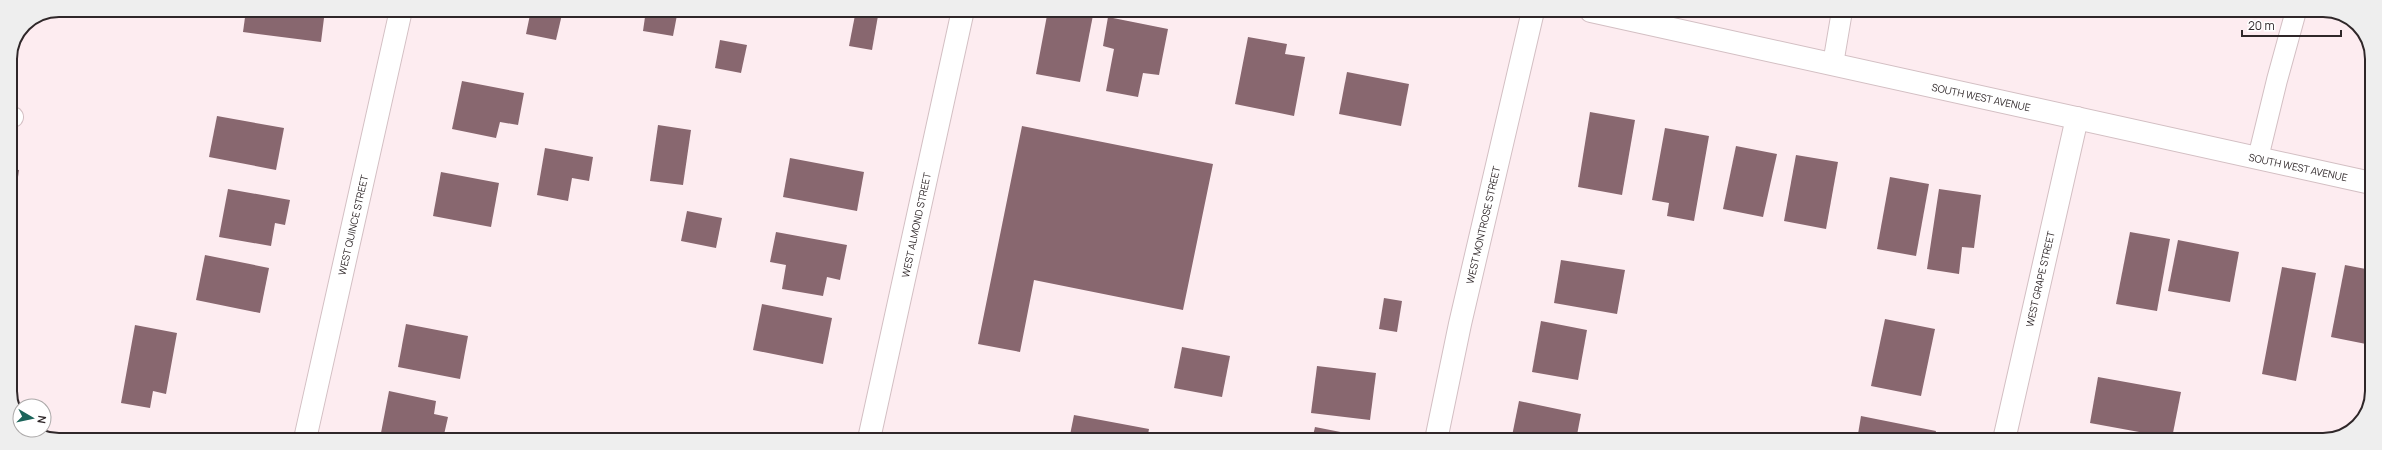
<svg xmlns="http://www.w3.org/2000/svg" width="2382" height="450" viewBox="0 0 2382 450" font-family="Manrope,sans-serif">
<rect width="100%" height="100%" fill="#fdecf0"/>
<!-- building -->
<g fill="#88676f">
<path d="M246,10H325L321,42L243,32Z"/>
<path d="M531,10H563L556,40L526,34Z"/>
<path d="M646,10H678L673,36L643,31Z"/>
<path d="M856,10H879L872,50L849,46Z"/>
<path d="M1048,10H1094L1080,82L1036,74Z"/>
<path d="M1108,17L1168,29L1159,75L1143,73L1138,97L1106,91L1114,49L1103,46Z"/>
<path d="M1248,37L1287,44L1285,54L1305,57L1294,116L1235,104Z"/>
<path d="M720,40L747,45L741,73L715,68Z"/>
<path d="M1347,72L1409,84L1401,126L1339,114Z"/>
<path d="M462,81L524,93L518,125L500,122L496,138L452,129Z"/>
<path d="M1590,112L1635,120L1622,195L1578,187Z"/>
<path d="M217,116L284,128L276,170L209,157Z"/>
<path d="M658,125L691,130L683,185L650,181Z"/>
<path d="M1022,126L1213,164L1183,310L1034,280L1020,352L978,344Z"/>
<path d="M1665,128L1709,136L1694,221L1667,216L1669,203L1652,200Z"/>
<path d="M1736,146L1777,154L1763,217L1723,209Z"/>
<path d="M545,148L593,157L589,181L572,178L568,201L537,195Z"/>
<path d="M1796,155L1838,162L1826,229L1784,221Z"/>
<path d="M790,158L864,172L857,211L783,197Z"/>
<path d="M10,169L19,170L14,205H10Z"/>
<path d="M441,172L499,183L491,227L433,216Z"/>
<path d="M1890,177L1929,184L1916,256L1877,249Z"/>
<path d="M228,189L290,200L285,225L275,223L271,246L219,237Z"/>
<path d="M1939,189L1981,195L1974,248L1962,247L1959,274L1927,269Z"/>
<path d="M687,211L722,218L716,248L681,241Z"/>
<path d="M776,232L847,245L840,280L827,277L823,296L782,289L786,265L770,262Z"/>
<path d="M2130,232L2170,239L2157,311L2116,304Z"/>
<path d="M2178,240L2239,252L2230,302L2168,291Z"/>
<path d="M205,255L269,268L260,313L196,300Z"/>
<path d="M1561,260L1625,270L1617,314L1554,303Z"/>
<path d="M2345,265L2371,270V345L2331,337Z"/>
<path d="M2282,267L2316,273L2296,381L2262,374Z"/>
<path d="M1384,298L1402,301L1397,332L1379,329Z"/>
<path d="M762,304L832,318L823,364L753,350Z"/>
<path d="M1885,319L1935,329L1921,396L1871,386Z"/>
<path d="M1541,321L1587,330L1578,380L1532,372Z"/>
<path d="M406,324L468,336L460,379L398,367Z"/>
<path d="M135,325L177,333L166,394L153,391L150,408L121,403Z"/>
<path d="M1182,347L1230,356L1222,397L1174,388Z"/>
<path d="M1317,366L1376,373L1370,420L1311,413Z"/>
<path d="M2098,377L2181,392L2172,438L2090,423Z"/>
<path d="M389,391L436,401L434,414L448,417L443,439L380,438Z"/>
<path d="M1519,401L1581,414L1576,440H1529L1512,436Z"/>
<path d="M1074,415L1149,429L1147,440H1069Z"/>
<path d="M1861,416L1936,431L1934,440H1857Z"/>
<path d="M1315,427L1361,436L1360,440H1312Z"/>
</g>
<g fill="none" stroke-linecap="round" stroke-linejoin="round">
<!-- lane casing -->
<g stroke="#d3bfc3" stroke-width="22">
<g id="lane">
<path d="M1833,64L1842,11"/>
<path d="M10,116L13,117"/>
<path d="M2258,158L2277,80L2296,11"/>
</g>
</g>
<!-- street casing -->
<g stroke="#d3bfc3" stroke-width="24">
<g id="street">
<path d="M305,439L401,10"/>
<path d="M869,439L963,10"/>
<path d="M1436,440L1460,324L1533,11"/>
<path d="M2004,440L2077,118"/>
</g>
</g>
<!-- secondary casing -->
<g stroke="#d3bfc3" stroke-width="24">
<path id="secondary" d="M1591,11L2371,183"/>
</g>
<!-- lane -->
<use href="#lane" stroke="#fff" stroke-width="20"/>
<!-- street -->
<use href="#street" stroke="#fff" stroke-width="22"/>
<!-- secondary -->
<use href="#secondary" stroke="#fff" stroke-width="22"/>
</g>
<g text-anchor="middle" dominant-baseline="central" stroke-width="4" stroke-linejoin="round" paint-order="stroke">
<!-- street labels -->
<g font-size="10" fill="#2f2729" stroke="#fff">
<text transform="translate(1981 97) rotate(12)">SOUTH WEST AVENUE</text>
<text transform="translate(2298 167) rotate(12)">SOUTH WEST AVENUE</text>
<text transform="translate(353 225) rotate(-77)">WEST QUINCE STREET</text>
<text transform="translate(916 225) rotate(-78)">WEST ALMOND STREET</text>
<text transform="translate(1483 225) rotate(-77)">WEST MONTROSE STREET</text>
<text transform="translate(2040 279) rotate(-77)">WEST GRAPE STREET</text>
</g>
</g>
<!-- crop -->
<path d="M0 0H2382V450H0ZM59 17H2323A42 42 0 0 1 2365 59V391A42 42 0 0 1 2323 433H59A42 42 0 0 1 17 391V59A42 42 0 0 1 59 17Z" fill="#eee" fill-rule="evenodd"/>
<path fill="none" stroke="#2f2729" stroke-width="2" d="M59 17H2323A42 42 0 0 1 2365 59V391A42 42 0 0 1 2323 433H59A42 42 0 0 1 17 391V59A42 42 0 0 1 59 17Z"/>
<!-- north arrow -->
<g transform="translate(32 418) rotate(99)"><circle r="19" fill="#ffffff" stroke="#aca9a9"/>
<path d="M0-3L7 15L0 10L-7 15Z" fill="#1b645a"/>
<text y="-6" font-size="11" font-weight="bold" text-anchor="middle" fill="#2f2729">N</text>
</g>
<!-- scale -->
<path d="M2242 30v6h99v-6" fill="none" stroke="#2f2729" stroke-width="2"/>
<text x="2248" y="30" font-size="12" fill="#2f2729" stroke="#ffffff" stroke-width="3" paint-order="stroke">20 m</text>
</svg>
